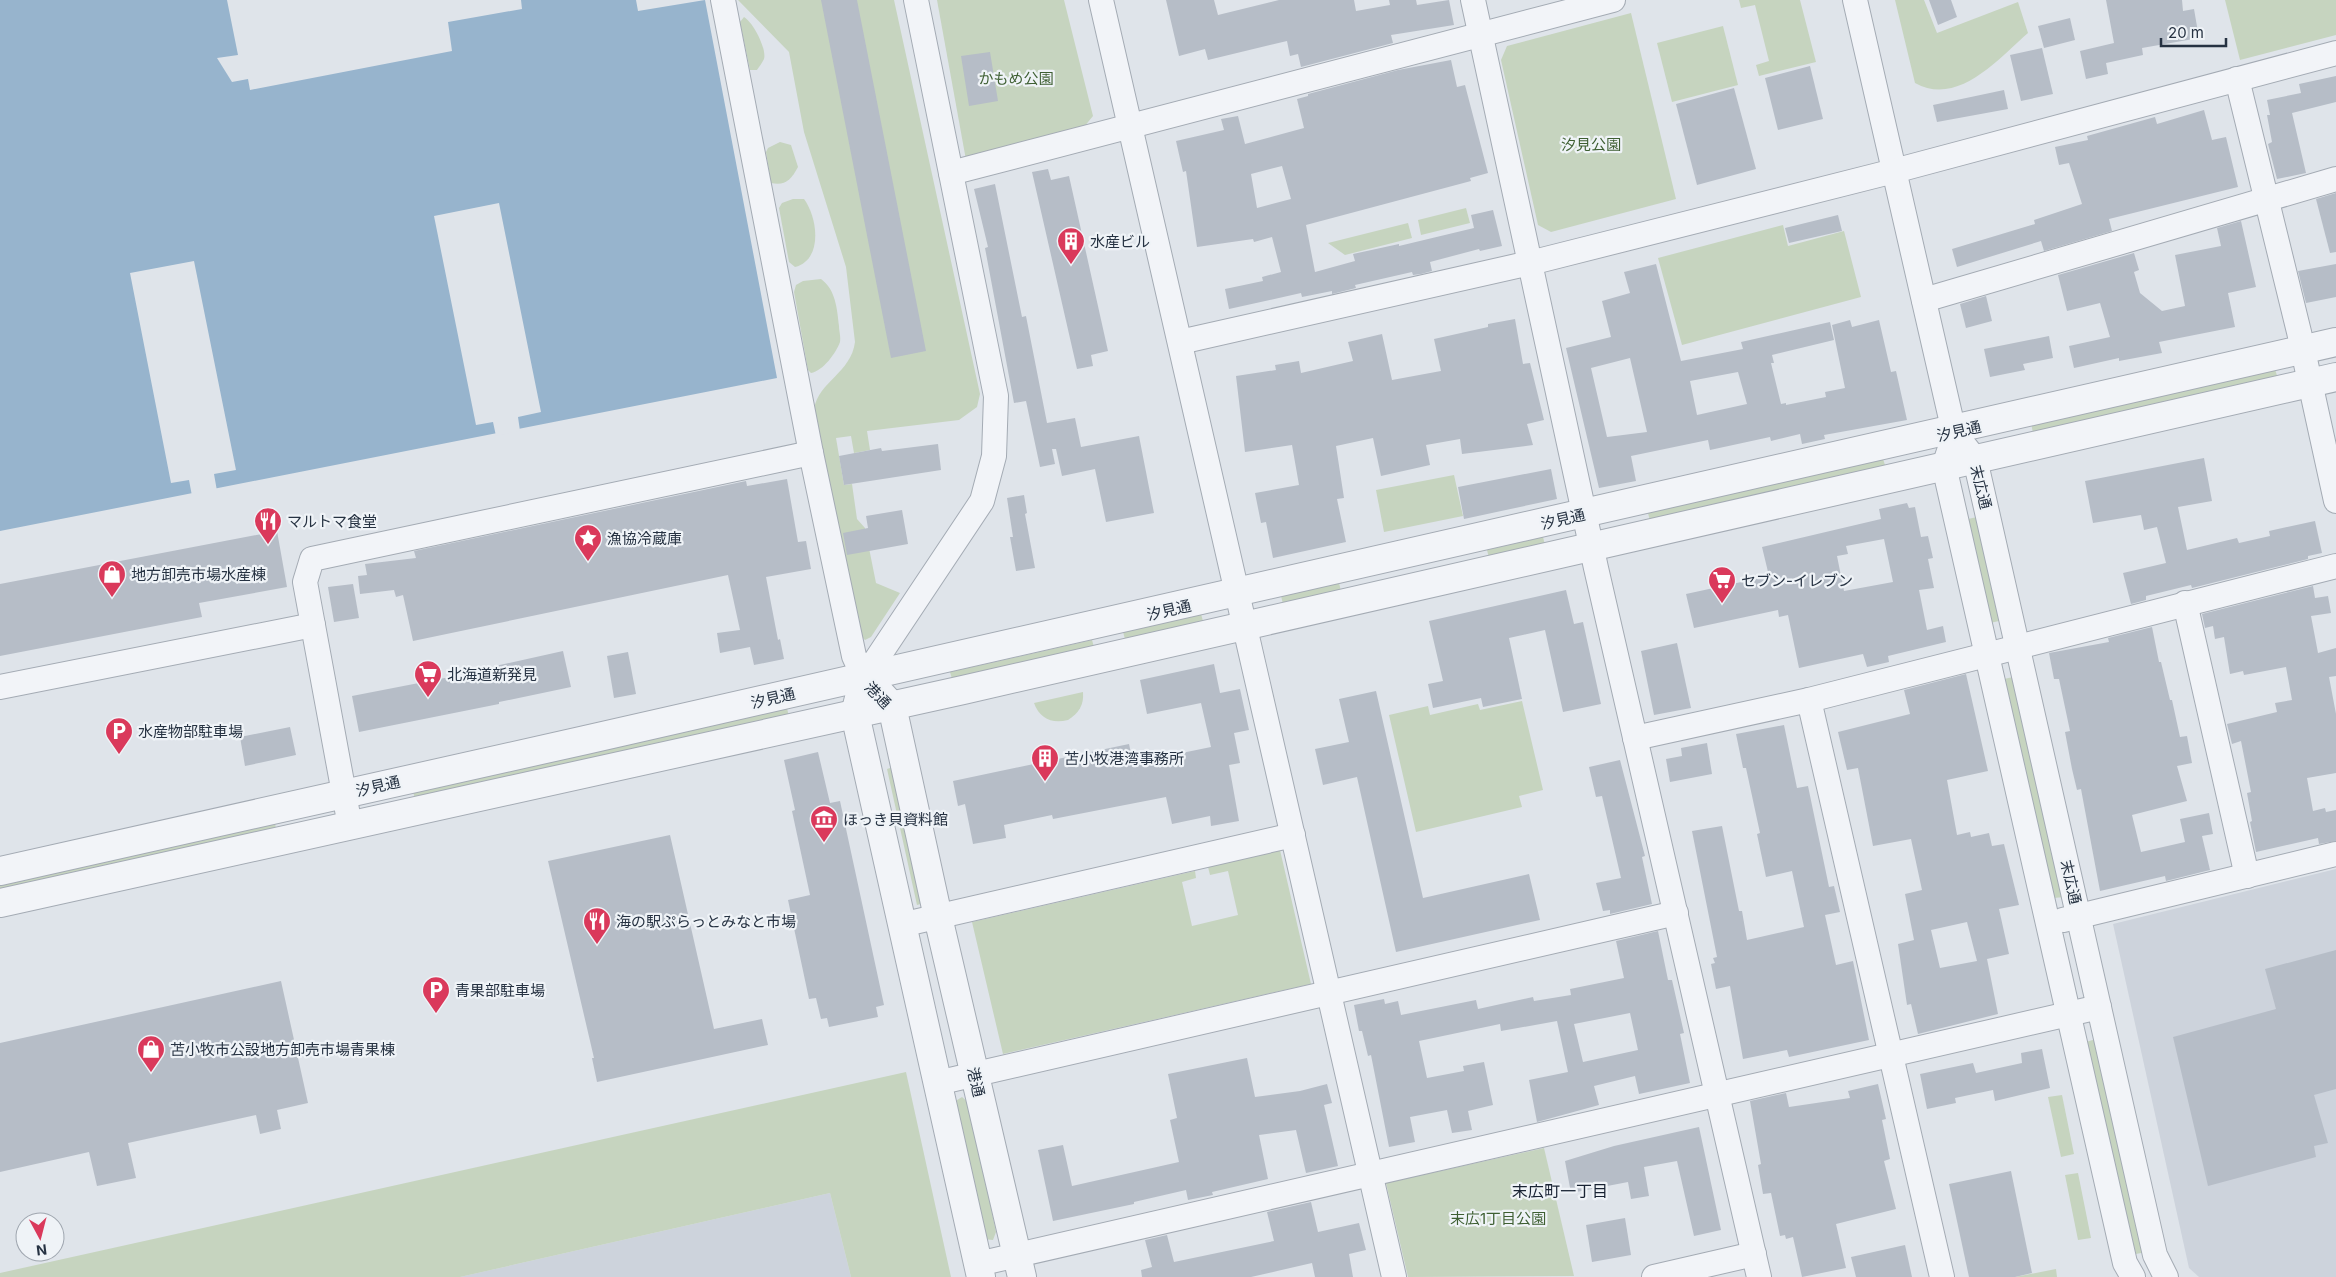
<svg xmlns="http://www.w3.org/2000/svg" width="2336" height="1277" viewBox="0 0 2336 1277" font-family="Inter,'Noto Sans JP',sans-serif">
<rect width="100%" height="100%" fill="#dfe4ea"/>
<!-- built -->
<g fill="#cdd3dc">
<path d="M2336,869V1277H2199L2189,1268L2113,924Z"/>
<path d="M830,1193L851,1277H460Z"/>
</g>
<!-- green -->
<g fill="#c6d4bf">
<path d="M738,0H894L980,394L977,407L959,420L867,431L870,450L854,453L851,436L836,438L844,485L852,484L857,519L865,528L876,583L900,593L871,637L865,640L860,635L814,409C819,381 851,373 855,342L846,267L804,132L789,52Z"/>
<path d="M937,0H1064L1093,116L1079,133L966,160Z"/>
<path d="M1739,0H1800L1816,62L1759,76L1756,65L1769,61L1755,5L1741,8Z"/>
<path d="M1895,0H1924L1937,33L2018,2L2028,33C1998,59 1958,107 1915,83Z"/>
<path d="M2225,0H2336V35L2240,60Z"/>
<path d="M1631,13L1676,199L1551,232L1538,225L1501,60L1507,46Z"/>
<path d="M744,17C753,22 767,49 764,59C762,63 759,67 757,70H750L740,22Z"/>
<path d="M1723,26L1738,85L1672,102L1657,43Z"/>
<path d="M780,142L791,145L798,167C791,180 785,186 771,183L766,152L768,148Z"/>
<path d="M793,199H804C818,218 823,260 795,267L789,262L779,208L782,203Z"/>
<path d="M1466,208L1470,223L1421,235L1418,220Z"/>
<path d="M1408,223L1412,238L1345,255L1328,243Z"/>
<path d="M1783,225L1788,246L1844,231L1861,297L1682,345L1658,258Z"/>
<path d="M821,279C836,290 837,309 839,326C839,331 841,337 840,342C836,353 823,371 811,373L808,370L794,292L796,285L803,281Z"/>
<path d="M2275,369L2278,379L2033,433L2031,423Z"/>
<path d="M1883,459L1886,468L1650,521L1648,513Z"/>
<path d="M1454,475L1463,516L1384,532L1376,490Z"/>
<path d="M1977,517L1999,621L1990,623L1968,519Z"/>
<path d="M1543,537L1545,545L1489,558L1487,550Z"/>
<path d="M1339,583L1341,591L1283,604L1281,596Z"/>
<path d="M1201,614L1203,621L1125,639L1123,632Z"/>
<path d="M1092,640L1094,647L952,679L950,672Z"/>
<path d="M2013,677L2064,897L2054,898L2004,679Z"/>
<path d="M1083,692C1084,705 1079,713 1068,720C1052,724 1040,719 1034,703Z"/>
<path d="M1522,701L1543,790L1519,796L1522,807L1416,832L1389,715L1428,706L1430,715L1478,704L1480,710Z"/>
<path d="M787,708L789,717L415,800L413,791Z"/>
<path d="M893,767L924,903L917,905L887,769Z"/>
<path d="M275,823L276,829L0,890V884Z"/>
<path d="M1280,850L1311,984L1003,1054L972,922L1195,871L1196,878L1182,882L1192,926L1238,915L1228,871L1210,875L1208,867Z"/>
<path d="M2096,1039L2146,1252L2136,1254L2086,1042Z"/>
<path d="M906,1072L951,1277H851L830,1193L460,1277H0V1273Z"/>
<path d="M2062,1095L2074,1154L2061,1157L2048,1097Z"/>
<path d="M962,1097L969,1103L996,1232L993,1240L983,1239L954,1102Z"/>
<path d="M1544,1148L1574,1276L1408,1277L1386,1183Z"/>
<path d="M2078,1173L2091,1238L2078,1240L2065,1175Z"/>
<path d="M2056,1269L2057,1277H2015Z"/>
</g>
<!-- water -->
<path fill="#97b4cd" d="M0,0H227L238,55L217,58L232,82L248,79L250,90L452,51L448,22L522,9L521,0H636L638,11L705,0L777,378L0,531Z"/>
<!-- pier -->
<g fill="#dfe4ea">
<path d="M499,203L541,412L518,417L520,431L496,436L493,422L476,425L434,216Z"/>
<path d="M194,261L236,470L214,474L217,491L192,496L189,480L171,483L130,273Z"/>
</g>
<!-- building -->
<g fill="#b6bdc7" fill-rule="evenodd">
<path d="M821,0H857L926,351L891,358Z"/>
<path d="M1166,0H1214L1218,15L1279,0H1354L1356,11L1390,5L1389,0H1416L1417,5L1449,0L1454,25L1391,35L1393,43L1301,67L1298,54L1290,56L1287,41L1208,60L1205,49L1179,56Z"/>
<path d="M1929,0H1951L1957,17L1938,25Z"/>
<path d="M2106,0H2182L2183,11L2194,9L2199,38L2142,48L2143,55L2106,63L2108,74L2086,79L2080,51L2114,43Z"/>
<path d="M2070,18L2075,40L2044,48L2038,26Z"/>
<path d="M2042,48L2053,94L2021,101L2010,55Z"/>
<path d="M990,52L998,101L969,106L961,56Z"/>
<path d="M1451,60L1457,87L1465,85L1488,173L1470,178L1471,181L1306,225L1315,272L1355,261L1353,254L1399,244V246L1474,228L1471,215L1493,210L1502,246L1480,251L1479,249L1430,262L1432,271L1421,274L1413,275L1412,272L1355,285L1356,288L1332,294V291L1302,297L1301,293L1229,309L1225,289L1263,281L1262,277L1281,272L1272,237L1254,242L1253,239L1197,247L1186,171L1183,172L1176,141L1224,130L1221,119L1238,116L1245,144L1304,128L1297,99L1308,96V94L1398,70ZM1282,166L1291,199L1257,208L1251,174Z"/>
<path d="M1810,66L1823,119L1778,130L1765,78Z"/>
<path d="M2336,76V102L2292,113L2306,173L2277,179L2268,144L2272,142L2267,115H2270L2267,100L2301,93L2299,84Z"/>
<path d="M1734,88L1756,169L1697,185L1676,104Z"/>
<path d="M2004,90L2008,109L1937,122L1933,105Z"/>
<path d="M2204,110L2212,140L2226,137L2238,187L2109,219L2112,231L2044,251L2041,241L1957,267L1952,249L2035,224L2034,220L2082,204L2069,163L2059,165L2055,147L2088,140L2087,136L2155,117L2157,124Z"/>
<path d="M1048,169L1051,180L1069,176L1108,351L1091,355L1093,366L1077,369L1032,172Z"/>
<path d="M995,184L1022,317L1026,316L1047,423L1075,418L1081,447L1139,436L1154,513L1106,522L1095,469L1062,476L1056,449H1052L1055,464L1040,467L1026,401L1014,403L985,248L988,247L974,189Z"/>
<path d="M2336,193V252L2330,253L2316,199Z"/>
<path d="M1838,215L1842,231L1789,243L1785,228Z"/>
<path d="M2241,221L2256,287L2228,293L2235,327L2159,342L2162,353L2119,361V358L2074,368L2069,346L2110,337L2100,303L2067,311L2058,275L2134,253L2139,270L2134,272L2140,293L2162,311L2185,306L2175,255L2221,246L2217,228Z"/>
<path d="M1656,264L1681,361L1743,349L1741,342L1830,322L1834,340L1772,355L1774,363H1771L1781,404L1786,403V405L1826,397L1825,392L1845,388L1832,325L1850,320L1852,327L1879,320L1891,372L1896,371L1907,420L1824,435L1825,439L1802,444L1800,434L1771,441L1770,437L1710,450L1708,440L1631,456L1636,481L1599,488L1566,348L1611,337L1602,301L1630,293L1624,272ZM1630,358L1647,432L1607,437L1591,368ZM1738,372L1747,404L1697,415L1690,381Z"/>
<path d="M2336,264V297L2306,303L2298,271Z"/>
<path d="M1986,296L1992,321L1966,328L1960,304Z"/>
<path d="M1515,319L1523,364L1530,363L1544,420L1527,424L1533,445L1462,454L1460,439L1426,445L1430,465L1381,476L1373,438L1336,446L1344,498L1337,499L1346,542L1273,558L1266,522L1261,523L1255,493L1299,485L1292,445L1245,452L1236,376L1276,370L1275,365L1299,361L1301,373L1353,361L1348,342L1382,334L1392,380L1441,371L1434,339L1488,327V324Z"/>
<path d="M2049,336L2053,358L2023,364L2025,370L1990,377L1984,349Z"/>
<path d="M938,444L941,470L844,485L839,456L881,448L882,451Z"/>
<path d="M2204,458L2212,501L2178,507L2187,550L2237,538L2239,543L2270,536L2269,531L2315,521L2322,553L2308,556V559L2192,588L2191,585L2146,596V600L2131,604L2123,573L2166,563L2157,527L2144,530L2141,515L2093,523L2085,481Z"/>
<path d="M1551,469L1557,499L1464,519L1458,487Z"/>
<path d="M787,479L798,542L806,541L811,569L766,577L778,640L780,639L784,659L754,665L750,647L720,653L717,633L740,630L728,575L413,641L403,595L396,597L394,590L360,594L358,576L367,575L365,564L416,558L414,551L746,481L747,486Z"/>
<path d="M1024,495L1027,513L1025,514L1035,568L1016,571L1010,537H1013L1007,498Z"/>
<path d="M1907,503L1909,508L1915,507L1921,537L1928,536L1933,558L1928,559L1934,588L1919,590L1927,630L1943,626L1946,642L1888,656L1889,662L1867,667L1863,654L1799,668L1788,615L1779,617L1778,610L1694,628L1686,594L1769,576L1762,547L1881,519L1879,509ZM1884,539L1893,582L1844,591L1837,556L1848,554L1846,546Z"/>
<path d="M902,510L908,544L847,555L843,533L868,528L866,516Z"/>
<path d="M277,531L287,587L199,603L202,617L0,656V584Z"/>
<path d="M353,584L359,618L334,622L328,587Z"/>
<path d="M2313,586L2315,598L2328,596L2331,613L2311,616L2318,653L2336,648V676L2329,677L2336,714V773L2307,778L2313,811L2325,808L2326,812L2336,810V841L2319,844L2318,838L2256,852L2250,822L2252,821L2247,793L2251,792L2241,741L2232,744L2227,724L2277,712L2275,703L2292,700L2286,667L2244,675L2243,671L2230,674L2224,637L2215,639L2213,626L2205,628L2202,614Z"/>
<path d="M1566,590L1574,624L1583,622L1601,704L1563,712L1545,630L1509,638L1522,699L1483,707L1481,698L1433,708L1428,684L1443,681L1429,621Z"/>
<path d="M2152,627L2159,662H2161L2170,700H2172L2180,737L2187,736L2192,763L2177,766L2187,801L2132,815L2141,852L2185,842L2180,819L2209,813L2213,834L2202,836L2210,870L2166,881L2165,876L2100,891L2081,789L2077,790L2072,769L2065,732L2070,731L2059,679H2054L2049,653L2109,642L2108,638Z"/>
<path d="M1677,643L1691,708L1654,715L1641,651Z"/>
<path d="M563,651L571,687L499,702V704L359,732L352,696L496,668L495,666Z"/>
<path d="M628,652L636,694L614,698L607,656Z"/>
<path d="M1214,664L1220,693L1240,689L1249,730L1234,733L1240,763L1229,765L1239,821L1211,826L1210,816L1172,824L1166,797L1053,819L1052,815L1004,825L1006,838L973,844L965,804L958,806L953,781L1129,744L1133,763L1211,747L1201,703L1147,714L1140,680Z"/>
<path d="M1966,674L1988,771L1947,780L1957,835L1970,832L1971,837L1989,833L1992,846L2004,844L2019,905L1999,909L2009,954L1987,959L1998,1014L1918,1034L1911,1004L1907,1005L1898,944L1914,940L1905,894L1922,890L1911,839L1873,846L1858,768L1847,770L1838,732L1910,714L1904,690ZM1967,922L1977,961L1940,968L1931,930Z"/>
<path d="M1376,691L1423,898L1529,874L1540,920L1396,952L1357,777L1323,785L1315,749L1349,742L1339,699Z"/>
<path d="M1784,725L1797,788L1808,786L1829,887L1834,886L1840,912L1825,915L1836,965L1853,961L1869,1040L1789,1057L1787,1050L1743,1059L1730,986L1716,989L1711,964L1715,963L1713,958L1717,957L1692,831L1722,826L1739,911H1742L1747,940L1804,927L1792,871L1766,877L1757,834L1760,833L1746,768H1743L1736,734Z"/>
<path d="M290,727L296,755L245,766L240,737Z"/>
<path d="M1707,743L1712,774L1670,782L1666,759L1682,756L1681,748Z"/>
<path d="M818,752L830,803L840,801L884,1005L876,1007L878,1017L829,1027L827,1018L821,1019L816,998L809,999L788,900L810,895L792,811L795,810L784,760Z"/>
<path d="M1620,760L1645,856L1642,857L1652,904L1610,914V910L1603,911L1596,883L1621,878L1602,796L1596,797L1589,767Z"/>
<path d="M670,835L714,1029L762,1019L768,1045L597,1082L592,1058H594L548,861Z"/>
<path d="M1658,931L1668,980H1672L1684,1033L1680,1034L1690,1083L1639,1094L1635,1076L1594,1086L1599,1105L1537,1122L1529,1080L1568,1072L1557,1021L1501,1031L1500,1024L1419,1041L1427,1078L1464,1071L1463,1066L1484,1062L1493,1105L1468,1111L1472,1130L1452,1133L1447,1110L1410,1117L1415,1142L1389,1147L1371,1055L1368,1056L1362,1031H1359L1354,1005L1384,999L1385,1004L1398,1001L1401,1015L1476,1000L1478,1009L1533,997L1534,1001L1571,995L1570,989L1624,978L1616,941ZM1630,1013L1638,1050L1583,1062L1574,1024Z"/>
<path d="M2336,950V1089L2314,1095L2328,1143L2314,1146L2316,1157L2208,1186L2173,1037L2276,1009L2265,969Z"/>
<path d="M281,981L308,1103L277,1110L281,1129L260,1134L256,1115L128,1143L136,1178L97,1186L89,1152L0,1172V1043Z"/>
<path d="M2042,1049L2050,1088L1995,1101L1993,1090L1955,1098L1956,1103L1927,1109L1920,1074L1973,1063L1976,1073L2022,1063L2021,1053Z"/>
<path d="M1247,1058L1255,1097L1300,1091L1327,1084L1332,1103L1324,1105L1338,1166L1306,1173L1296,1130L1259,1135L1268,1179L1212,1192L1213,1195L1188,1200L1186,1190L1134,1202V1204L1053,1221L1038,1150L1063,1145L1072,1186L1179,1162L1170,1120L1177,1118L1168,1074Z"/>
<path d="M1878,1084L1886,1119L1882,1120L1890,1159L1884,1161L1896,1209L1836,1224L1846,1268L1802,1277L1793,1237L1786,1239L1785,1235L1780,1236L1771,1193L1763,1194L1758,1165L1761,1164L1750,1101L1786,1093L1789,1107L1850,1098L1848,1091Z"/>
<path d="M1699,1127L1721,1230L1694,1236L1677,1161L1644,1167L1649,1196L1631,1199L1628,1182L1571,1193L1565,1161L1614,1146Z"/>
<path d="M2011,1171L2032,1273L2015,1277H1969L1949,1184Z"/>
<path d="M1311,1202L1318,1232L1359,1223L1366,1250L1349,1254L1353,1277H1315L1312,1263L1251,1277H1142L1141,1270L1152,1267L1145,1240L1167,1235L1174,1262L1274,1241L1267,1212Z"/>
<path d="M1625,1218L1631,1255L1592,1262L1586,1225Z"/>
<path d="M1905,1245L1912,1277H1856L1851,1257Z"/>
</g>
<g fill="none" stroke-linecap="round" stroke-linejoin="round">
<!-- minor casing -->
<g stroke="#a4abb4" stroke-width="26">
<g id="minor">
<path d="M723,0L811,453L854,656L864,678L982,501L994,456L996,396L916,0"/>
<path d="M1101,0L1394,1277"/>
<path d="M1473,0L1596,568L1759,1277"/>
<path d="M1855,0L1954,432L1975,459L2155,1255L2166,1277"/>
<path d="M2237,79L2299,332L2336,501"/>
<path d="M951,173L1613,0"/>
<path d="M1924,300L2336,179"/>
<path d="M1180,342L1530,263L1894,171L2336,53"/>
<path d="M1950,448L1944,466L2125,1263L2133,1277"/>
<path d="M2185,603L2247,876"/>
<path d="M0,687L313,625"/>
<path d="M1809,700L1942,1277"/>
<path d="M1635,738L1809,700L2336,566"/>
<path d="M350,826L305,582L312,559L811,453"/>
<path d="M2063,920L2336,854"/>
<path d="M901,925L1293,835"/>
<path d="M937,1083L1676,913"/>
<path d="M978,1264L2099,1007"/>
<path d="M1654,1277L1754,1254"/>
</g>
</g>
<!-- tertiary casing -->
<g stroke="#a4abb4" stroke-width="30">
<g id="tertiary">
<path d="M880,693L892,706L938,917L1022,1277"/>
<path d="M859,698L855,714L981,1277"/>
<path d="M0,871C779,696 1559,525 2336,342"/>
<path d="M0,903L963,690L2336,377"/>
</g>
</g>
<!-- minor -->
<use href="#minor" stroke="#f2f4f8" stroke-width="24"/>
<!-- tertiary -->
<use href="#tertiary" stroke="#f2f4f8" stroke-width="28"/>
</g>
<!-- icons -->
<defs>
<g id="building-pin" transform="scale(1.4375)"><path d="M0 17L-7.5 6A9.5 9.5 0 1 1 7.5 6Z" fill="#da395b" stroke="#eff3f7"/><path d="M-4-6H4V6H1V3H-1V6H-4ZM-2.5-4.3h1.7v1.8h-1.7ZM.8-4.3h1.7v1.8H.8ZM-2.5-1h1.7V.8h-1.7ZM.8-1h1.7V.8H.8Z" fill="#fff"/></g>
<g id="restaurant-pin" transform="scale(1.4375)"><path d="M0 17L-7.5 6A9.5 9.5 0 1 1 7.5 6Z" fill="#da395b" stroke="#eff3f7"/><path d="M-5-6h1v4h1v-4h1v4h1v-4h1v5L-1.5 .5V6h-2V.5L-5-1ZM5-6V6H3V1.5H1.5Q1.5-4 5-6Z" fill="#fff"/></g>
<g id="sight-pin" transform="scale(1.4375)"><path d="M0 17L-7.5 6A9.5 9.5 0 1 1 7.5 6Z" fill="#da395b" stroke="#eff3f7"/><path d="M0-6L1.8-2.2L6-1.7L2.9 1.2L3.7 5.4L0 3.3L-3.7 5.4L-2.9 1.2L-6-1.7L-1.8-2.2Z" fill="#fff"/></g>
<g id="shop-pin" transform="scale(1.4375)"><path d="M0 17L-7.5 6A9.5 9.5 0 1 1 7.5 6Z" fill="#da395b" stroke="#eff3f7"/><path d="M-5-2.5h2.3a2.7 3.5 0 0 1 5.4 0H5L5.5 6h-11ZM-1.5-2.5h3a1.5 2.3 0 0 0-3 0Z" fill="#fff"/></g>
<g id="supermarket-pin" transform="scale(1.4375)"><path d="M0 17L-7.5 6A9.5 9.5 0 1 1 7.5 6Z" fill="#da395b" stroke="#eff3f7"/><path d="M-6-5.5h2.5l.6 2H6L4.5 2H-2.5L-4.4-4H-6ZM-1.5 3.2a1.3 1.3 0 1 0 .1 0ZM3 3.2a1.3 1.3 0 1 0 .1 0Z" fill="#fff"/></g>
<g id="parking-pin" transform="scale(1.4375)"><path d="M0 17L-7.5 6A9.5 9.5 0 1 1 7.5 6Z" fill="#da395b" stroke="#eff3f7"/><path d="M-3.5-5.5H1a3.5 3.5 0 0 1 0 7H-1V5.5H-3.5ZM-1-3.4V-.6H.8a1.4 1.4 0 0 0 0-2.8Z" fill="#fff"/></g>
<g id="museum-pin" transform="scale(1.4375)"><path d="M0 17L-7.5 6A9.5 9.5 0 1 1 7.5 6Z" fill="#da395b" stroke="#eff3f7"/><path d="M0-6L6-3V-2H-6V-3ZM-5-1h2V3h-2ZM-1-1h2V3h-2ZM3-1h2V3H3ZM-6 4H6V6H-6Z" fill="#fff"/></g>
</defs>
<g fill-rule="evenodd">
<use href="#building-pin" x="1071" y="241"/>
<use href="#restaurant-pin" x="268" y="521"/>
<use href="#sight-pin" x="588" y="538"/>
<use href="#shop-pin" x="112" y="574"/>
<use href="#supermarket-pin" x="1722" y="580"/>
<use href="#supermarket-pin" x="428" y="674"/>
<use href="#parking-pin" x="119" y="731"/>
<use href="#building-pin" x="1045" y="758"/>
<use href="#museum-pin" x="824" y="819"/>
<use href="#restaurant-pin" x="597" y="921"/>
<use href="#parking-pin" x="436" y="990"/>
<use href="#shop-pin" x="151" y="1049"/>
</g>
<g text-anchor="middle" dominant-baseline="central" stroke-width="4.5" stroke-linejoin="round" paint-order="stroke">
<!-- park labels -->
<g font-size="15" fill="#3e5f32" stroke="#eff3f7">
<text x="1016" y="78">かもめ公園</text>
<text x="1591" y="144">汐見公園</text>
<text x="1498" y="1218">末広1丁目公園</text>
</g>
<!-- poi labels -->
<g font-size="15" fill="#263242" stroke="#eff3f7" text-anchor="start">
<text x="1090" y="241">水産ビル</text>
<text x="287" y="521">マルトマ食堂</text>
<text x="607" y="538">漁協冷蔵庫</text>
<text x="131" y="574">地方卸売市場水産棟</text>
<text x="1741" y="580">セブン-イレブン</text>
<text x="447" y="674">北海道新発見</text>
<text x="138" y="731">水産物部駐車場</text>
<text x="1064" y="758">苫小牧港湾事務所</text>
<text x="843" y="819">ほっき貝資料館</text>
<text x="616" y="921">海の駅ぷらっとみなと市場</text>
<text x="455" y="990">青果部駐車場</text>
<text x="170" y="1049">苫小牧市公設地方卸売市場青果棟</text>
</g>
<!-- street labels -->
<g font-size="15" fill="#263242" stroke="#eff3f7">
<text transform="translate(1959 431) rotate(-13)">汐見通</text>
<text transform="translate(1981 487) rotate(76)">末広通</text>
<text transform="translate(1563 519) rotate(-13)">汐見通</text>
<text transform="translate(1169 610) rotate(-13)">汐見通</text>
<text transform="translate(878 695) rotate(45)">港通</text>
<text transform="translate(773 698) rotate(-13)">汐見通</text>
<text transform="translate(378 786) rotate(-13)">汐見通</text>
<text transform="translate(2071 882) rotate(77)">末広通</text>
<text transform="translate(976 1082) rotate(77)">港通</text>
</g>
<!-- neighbourhood labels -->
<g font-size="16" fill="#192333" stroke="#eff3f7">
<text x="1560" y="1191">末広町一丁目</text>
</g>
</g>
<!-- north arrow -->
<g transform="translate(40 1237) rotate(173)"><circle r="24" fill="#eff3f7" stroke="#9fa6af"/>
<path d="M0-4L9 19L0 12L-9 19Z" fill="#da395b"/>
<text y="-8" font-size="14" font-weight="bold" text-anchor="middle" fill="#263242">N</text>
</g>
<!-- scale -->
<path d="M2161 38v8h65v-8" fill="none" stroke="#263242" stroke-width="2.5"/>
<text x="2168" y="38" font-size="15" fill="#263242" stroke="#eff3f7" stroke-width="4" paint-order="stroke">20 m</text>
</svg>
